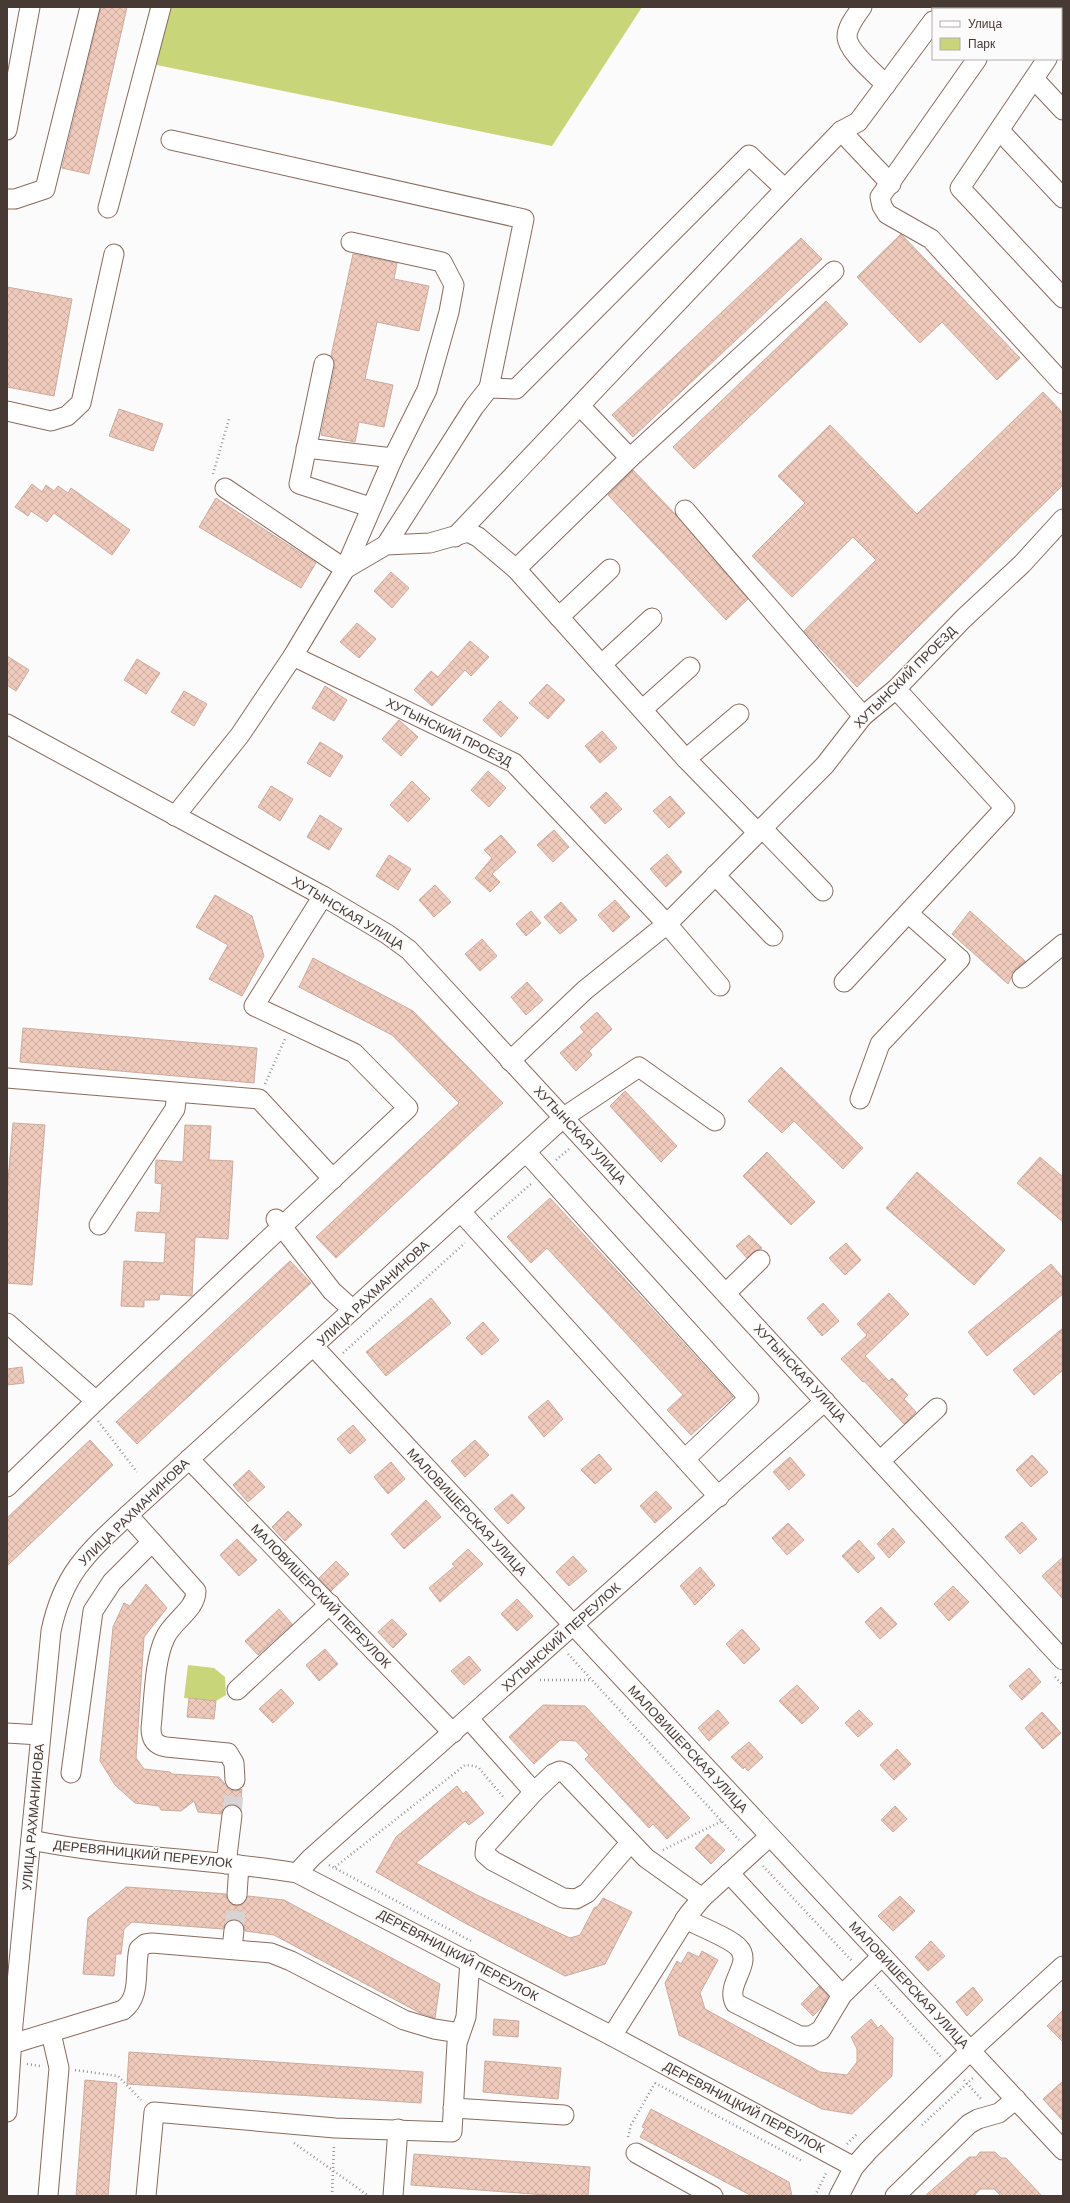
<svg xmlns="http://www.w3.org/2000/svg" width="1070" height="2203" viewBox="0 0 1070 2203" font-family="Helvetica,sans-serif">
<defs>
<pattern id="building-cross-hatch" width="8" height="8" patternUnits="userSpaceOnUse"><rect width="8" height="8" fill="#edcabb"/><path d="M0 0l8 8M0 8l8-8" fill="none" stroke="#cdaea1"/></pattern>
</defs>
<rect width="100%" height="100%" fill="#fbfbfb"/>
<!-- green -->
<g fill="#c9d579">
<path d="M150,7H642L552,146L137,61Z"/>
<path d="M188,1665L214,1668L225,1677L226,1695L216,1701L184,1698Z"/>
</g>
<!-- building -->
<g fill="url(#building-cross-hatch)" stroke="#cdab9d">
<path d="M101,7H127L89,174L62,168Z"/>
<path d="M901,234L1020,358L997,380L942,322L920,343L857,277Z"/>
<path d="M801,238L822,259L633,437L612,415Z"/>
<path d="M353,254L397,263L394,279L429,286L419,331L377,322L365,379L393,385L384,427L359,422L355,442L321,435L335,366L331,356Z"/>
<path d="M7,287L72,299L54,396L7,387Z"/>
<path d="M826,301L848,324L694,469L673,447Z"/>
<path d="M1043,392L1063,413V485L857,687L804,631L876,560L853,537L792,597L752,556L805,503L778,476L830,425L917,514Z"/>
<path d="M119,409L163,424L153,451L109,436Z"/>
<path d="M633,470L676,515L748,599L726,620L608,495Z"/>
<path d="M32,484L42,492L46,485L54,491L58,486L68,493L71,488L130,530L112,555L54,513L47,522L31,511L28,516L15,507Z"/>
<path d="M216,498L316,563L301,588L199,527Z"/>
<path d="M391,572L409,588L392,608L374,591Z"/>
<path d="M357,623L376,639L359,658L340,642Z"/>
<path d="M470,641L489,657L471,676L465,670L432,706L414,690L431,671L438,677Z"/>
<path d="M7,656L29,670L16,691L7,685Z"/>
<path d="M137,659L160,673L146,694L124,680Z"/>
<path d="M547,684L565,700L548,719L529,703Z"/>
<path d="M325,686L347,700L334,721L312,708Z"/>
<path d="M184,691L207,704L194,726L171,712Z"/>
<path d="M500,701L518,718L501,737L483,720Z"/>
<path d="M399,720L418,737L401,756L382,739Z"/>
<path d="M602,731L617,748L600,763L585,746Z"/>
<path d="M320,742L343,756L330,777L307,763Z"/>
<path d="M488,771L506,788L489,807L471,790Z"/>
<path d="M412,781L430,799L408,822L390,805Z"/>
<path d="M271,786L293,799L280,821L258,807Z"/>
<path d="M606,792L622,809L605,824L590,807Z"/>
<path d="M670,796L685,813L669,828L653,811Z"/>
<path d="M320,815L342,829L329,850L307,837Z"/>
<path d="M554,830L569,847L553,862L537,845Z"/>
<path d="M501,835L516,852L492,874L500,882L490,892L475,878L492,858L484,850Z"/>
<path d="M667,854L682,872L666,887L650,869Z"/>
<path d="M389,855L411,869L398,890L376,876Z"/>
<path d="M435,885L451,902L434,917L419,900Z"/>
<path d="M215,895L252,916L264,956L242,996L209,979L228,945L196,927Z"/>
<path d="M615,900L630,917L613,932L598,915Z"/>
<path d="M561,902L577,920L560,934L544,917Z"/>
<path d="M531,911L541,923L526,936L516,924Z"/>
<path d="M970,911L1025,961L1015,970L1008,984L952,934Z"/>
<path d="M482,939L497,956L480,971L465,954Z"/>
<path d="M313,958L413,1011L503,1103L336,1258L316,1237L459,1103L392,1035L299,987Z"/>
<path d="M527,982L543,1000L526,1015L511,997Z"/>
<path d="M597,1012L612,1029L589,1051L592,1055L576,1071L560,1053L584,1032L580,1027Z"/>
<path d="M23,1028L257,1048L254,1083L20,1062Z"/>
<path d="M781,1067L863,1148L843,1169L794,1121L782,1133L748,1101Z"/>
<path d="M625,1091L677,1146L661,1162L610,1106Z"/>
<path d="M13,1123L45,1125L32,1285L7,1283V1192Z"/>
<path d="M185,1125L211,1126L209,1160L233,1161L228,1239L195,1237L192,1296L160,1294L159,1300H144V1307L121,1306L124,1261L164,1263L166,1233L135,1231L137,1212L160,1213L162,1184L155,1183L156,1160L183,1162Z"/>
<path d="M767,1152L815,1202L791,1225L743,1176Z"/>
<path d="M1040,1157L1063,1177V1222L1017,1183Z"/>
<path d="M917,1172L1005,1250L974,1285L886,1208Z"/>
<path d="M550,1198L733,1397L691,1435L667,1410L683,1395L547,1248L531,1263L507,1237Z"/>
<path d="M749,1235L762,1248L753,1252L747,1258L736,1246Z"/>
<path d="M846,1243L861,1260L845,1275L829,1258Z"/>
<path d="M290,1261L311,1283L137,1444L116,1422Z"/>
<path d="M1051,1264L1063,1278V1294L987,1356L968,1332Z"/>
<path d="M889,1293L909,1314L865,1356L889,1381L892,1378L908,1395L904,1399L916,1412L904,1424L864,1381L863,1382L841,1359L867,1335L857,1324Z"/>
<path d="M431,1298L451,1323L386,1376L366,1352Z"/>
<path d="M823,1303L839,1321L822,1336L807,1318Z"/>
<path d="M483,1322L499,1340L482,1355L466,1338Z"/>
<path d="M1063,1328V1370L1034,1395L1013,1370Z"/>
<path d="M22,1367L24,1383L7,1385V1369Z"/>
<path d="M548,1400L563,1419L544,1437L528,1417Z"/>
<path d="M353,1425L366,1440L350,1454L337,1439Z"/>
<path d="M90,1440L113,1465L7,1566V1518Z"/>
<path d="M475,1440L489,1455L465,1477L451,1461Z"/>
<path d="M599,1454L612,1469L595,1484L581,1470Z"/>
<path d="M1032,1455L1048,1472L1031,1487L1016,1470Z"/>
<path d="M790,1457L805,1475L789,1490L773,1472Z"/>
<path d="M391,1462L405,1479L388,1494L374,1477Z"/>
<path d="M249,1470L265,1487L248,1502L233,1485Z"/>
<path d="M656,1491L672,1508L655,1523L640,1506Z"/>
<path d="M512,1494L525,1508L508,1524L494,1509Z"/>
<path d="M426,1500L441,1517L404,1549L391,1534Z"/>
<path d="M288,1511L302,1525L285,1541L272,1527Z"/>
<path d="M1022,1522L1037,1539L1020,1554L1005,1537Z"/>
<path d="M788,1523L804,1540L787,1555L772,1538Z"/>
<path d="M893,1528L905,1542L889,1558L877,1544Z"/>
<path d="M237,1539L257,1560L239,1576L220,1555Z"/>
<path d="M859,1540L875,1558L858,1573L842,1556Z"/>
<path d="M468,1549L483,1564L440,1602L429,1588L455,1566L452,1564Z"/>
<path d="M573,1556L587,1571L569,1586L556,1572Z"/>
<path d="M1063,1557V1599L1042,1576Z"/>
<path d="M336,1561L349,1574L331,1591L319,1578Z"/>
<path d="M700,1567L715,1585L695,1605L680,1586Z"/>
<path d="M146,1584L167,1608L144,1637L136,1758L144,1769L170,1772L172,1774L219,1777L230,1790L236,1791L242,1789L240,1808L234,1804L228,1805L223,1809L221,1814L198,1812L194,1801L181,1811L161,1810L159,1806L135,1803L115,1785L100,1761L113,1627L124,1603L130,1606Z"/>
<path d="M953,1586L969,1602L949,1621L934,1604Z"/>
<path d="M517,1599L533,1616L517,1631L501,1614Z"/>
<path d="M881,1607L897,1624L880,1639L865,1622Z"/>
<path d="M279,1609L292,1624L258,1655L245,1641Z"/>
<path d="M392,1619L407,1634L393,1648L378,1632Z"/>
<path d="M742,1629L760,1649L744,1664L726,1644Z"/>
<path d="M325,1649L338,1664L319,1681L306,1665Z"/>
<path d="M469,1656L481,1670L464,1685L451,1671Z"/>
<path d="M1029,1668L1041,1682L1022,1700L1009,1686Z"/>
<path d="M797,1685L819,1708L802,1724L779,1701Z"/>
<path d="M281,1689L294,1703L273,1723L259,1709Z"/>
<path d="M189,1698L216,1701L214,1719L187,1717Z"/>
<path d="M543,1705L585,1706L690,1818L667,1839L653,1824L649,1828L585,1759L589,1755L576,1741L560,1740L534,1764L509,1737Z"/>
<path d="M718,1710L729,1723L709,1741L698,1728Z"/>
<path d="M859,1710L873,1724L858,1737L845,1723Z"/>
<path d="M1042,1712L1061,1733L1043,1749L1025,1728Z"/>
<path d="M749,1742L763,1757L748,1771L745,1767L743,1769L731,1757Z"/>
<path d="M897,1749L911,1764L894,1780L880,1765Z"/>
<path d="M457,1786L463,1794L466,1791L484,1813L469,1825L465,1821L416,1863L479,1896L570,1938L580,1935L594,1908L598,1906L603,1898L632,1912L605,1964L565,1976L463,1922L376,1872L396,1837Z"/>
<path d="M895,1806L907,1819L893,1832L881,1820Z"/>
<path d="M708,1834L725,1850L711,1864L695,1848Z"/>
<path d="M126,1887L226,1894L227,1900L236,1906L242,1905L248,1896L284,1900L440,1984L435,2018L420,2013L274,1935L245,1931L244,1925L236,1919L225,1923L223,1929L132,1922L124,1929L121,1954H116L114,1976L83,1974L88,1918Z"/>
<path d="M900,1896L915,1911L893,1931L878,1916Z"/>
<path d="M931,1941L945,1956L928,1971L915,1957Z"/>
<path d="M702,1951L718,1960L700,1993L705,2009L820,2072L847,2075L857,2062V2049L851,2037L871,2019L878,2028L881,2025L893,2038L892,2076L852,2114L822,2109L679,2035L665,1983L677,1961L681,1964L688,1952L699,1957Z"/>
<path d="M819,1986L828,1996L822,2007L813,2016L801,2004Z"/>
<path d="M973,1987L983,2000L967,2016L956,2002Z"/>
<path d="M1063,2010V2042L1047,2026Z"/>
<path d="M494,2019L519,2021L518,2037L493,2035Z"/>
<path d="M129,2052L423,2072L421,2103L127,2084Z"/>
<path d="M485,2061L561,2068L558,2099L483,2092Z"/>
<path d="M85,2080L117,2083L108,2196H76Z"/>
<path d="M1063,2081V2121L1043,2099Z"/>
<path d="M651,2109L789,2182L792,2196H752L640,2137L645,2128L642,2127Z"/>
<path d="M980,2152H995L1001,2158H1006L1042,2196H1001L994,2189H980L974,2196H925L969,2157H976Z"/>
<path d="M414,2154L590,2167L588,2196H560L411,2185Z"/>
</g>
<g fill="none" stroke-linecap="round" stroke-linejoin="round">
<!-- minor-tunnel -->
<g stroke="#d7d4d3" stroke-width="19" stroke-dasharray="19 10" stroke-linecap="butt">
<path d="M232,1815L235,1780"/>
<path d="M234,1930L237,1895"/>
</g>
<!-- minor casing -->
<g stroke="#8a6b5e" stroke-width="21">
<g id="minor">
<path d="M862,7C856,16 847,26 847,37C848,52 876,74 886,85"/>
<path d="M942,9L943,7"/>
<path d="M1012,9L1014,7"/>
<path d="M1061,37L1063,34"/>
<path d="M977,59L880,197L882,206L887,214L931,239L1063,384"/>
<path d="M1047,59L960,188L1063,298"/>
<path d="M1034,79L1063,110"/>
<path d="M7,130L30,7"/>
<path d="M841,131L858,122L933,21"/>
<path d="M1000,131L1063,198"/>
<path d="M171,140L524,219L489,388"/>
<path d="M7,199H15L45,189L90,7"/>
<path d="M108,208L161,7"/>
<path d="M324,364L299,484L370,507"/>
<path d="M580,406L630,458"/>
<path d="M7,411L51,421L67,416L81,403L114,254"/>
<path d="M306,448L393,458"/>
<path d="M225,488L345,569L386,545L430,543L468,532L478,537L516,569L686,759L758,833"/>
<path d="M685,510L863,716"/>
<path d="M455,537L785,189"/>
<path d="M386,545L474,407L489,388L516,389L749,155L785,189L841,131L891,184"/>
<path d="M516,569L630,458L834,271"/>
<path d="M559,617L610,569"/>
<path d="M293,656L514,763L667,924L720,986"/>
<path d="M602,664L652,618"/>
<path d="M643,709L690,667"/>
<path d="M7,724L323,896L387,934L409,950L1063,1660"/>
<path d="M686,759L739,714"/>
<path d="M175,816L240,735L293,656L345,569L393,458L427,390L449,312L454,285L442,262L351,242"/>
<path d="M762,828L823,891"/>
<path d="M715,875L773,936"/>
<path d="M1022,978L1063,944"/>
<path d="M844,982L1005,808L896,689"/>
<path d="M510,1061L585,990L667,924L825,765L863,716L896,689L963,619L1022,564L1063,519"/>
<path d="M7,1078L259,1099L333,1179"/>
<path d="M860,1099L880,1044L960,959L909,914"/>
<path d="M526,1152L749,1398L685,1459"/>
<path d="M461,1212L719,1497"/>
<path d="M276,1219L332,1291L353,1310"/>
<path d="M99,1225L175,1109L177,1093"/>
<path d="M726,1293L760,1260"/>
<path d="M7,1323L96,1401"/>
<path d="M314,1347L1063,2150"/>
<path d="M189,1459L453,1733"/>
<path d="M880,1461L937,1408"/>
<path d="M7,1487L96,1401L408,1108L354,1053L254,1006L323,896"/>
<path d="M128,1515L196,1591C196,1610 172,1621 165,1638C154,1660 154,1703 151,1728C151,1739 155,1745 166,1747L228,1753L234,1763L235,1780"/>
<path d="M237,1690L330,1604"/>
<path d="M469,1719L534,1792L553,1774L560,1771L565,1773L646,1858L702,1898"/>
<path d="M7,1733L40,1735"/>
<path d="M71,1773L93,1611L112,1582L152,1542"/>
<path d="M534,1792L486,1845L485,1854L493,1861L563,1898L576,1899L587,1893L630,1843"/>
<path d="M31,1840C119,1858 209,1858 297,1873L612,2036L854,2167"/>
<path d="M226,1864L232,1815"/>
<path d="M297,1873L311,1858L825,1401"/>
<path d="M729,1873L842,1995"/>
<path d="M237,1895L239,1865"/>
<path d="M685,1919C697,1925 732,1939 739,1948C753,1964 725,1984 735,2003L800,2036H811L821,2030L842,1995L882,1956"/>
<path d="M232,1949L234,1930"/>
<path d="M612,2036L688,1915L702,1898L770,1836"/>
<path d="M12,2044L123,2010C142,1996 134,1970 139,1949L145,1944L152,1943L271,1953L291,1961L404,2020L434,2029L460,2033"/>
<path d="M453,2108L564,2115"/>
<path d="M7,2112L13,2024L51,1631C63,1574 87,1553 128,1515L564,1117L639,1067L715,1121"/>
<path d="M636,2153L713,2196"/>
<path d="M48,2196L59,2068L51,2033"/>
<path d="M146,2196L154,2112L335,2128L452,2132L457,2043L466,2017L470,1961"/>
<path d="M393,2196L398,2129"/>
<path d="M839,2196L854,2167L869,2150L970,2051L1063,1966"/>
<path d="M895,2196L969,2124L978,2119L999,2113L1016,2099"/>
</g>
</g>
<!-- path -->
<g stroke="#9c9592" stroke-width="2.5" stroke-dasharray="1 3" stroke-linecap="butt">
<path d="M213,474L229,419"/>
<path d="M265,1084L285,1039"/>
<path d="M556,1160L569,1149"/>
<path d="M491,1219L532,1183"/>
<path d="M343,1353L465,1243"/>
<path d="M98,1421L137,1472"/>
<path d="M568,1654L739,1840"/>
<path d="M1055,1677L1063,1685"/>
<path d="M540,1680H592"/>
<path d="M663,1850L722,1821"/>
<path d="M329,1865L471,1941"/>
<path d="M763,1866L852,1961"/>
<path d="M335,1867L465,1765L475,1766L479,1768L505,1799"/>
<path d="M875,1985L941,2057"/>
<path d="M27,2064L40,2066"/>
<path d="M75,2070L118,2076L141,2100"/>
<path d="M964,2080L982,2100"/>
<path d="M655,2083L802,2161"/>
<path d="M922,2125L973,2078"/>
<path d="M628,2137L631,2125L655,2083"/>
<path d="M294,2143L369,2196"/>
<path d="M847,2144L857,2134"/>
<path d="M332,2196L334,2145"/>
<path d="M815,2196L827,2171"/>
</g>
<!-- minor -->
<use href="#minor" stroke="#fff" stroke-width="19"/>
</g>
<g text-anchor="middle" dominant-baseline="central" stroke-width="3" stroke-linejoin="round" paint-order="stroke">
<!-- street labels -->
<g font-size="13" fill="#473933" stroke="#fbfbfb">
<text transform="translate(905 677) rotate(-45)">ХУТЫНСКИЙ ПРОЕЗД</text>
<text transform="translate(449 732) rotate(26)">ХУТЫНСКИЙ ПРОЕЗД</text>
<text transform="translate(348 913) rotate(31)">ХУТЫНСКАЯ УЛИЦА</text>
<text transform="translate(580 1135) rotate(47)">ХУТЫНСКАЯ УЛИЦА</text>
<text transform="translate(373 1293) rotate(-43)">УЛИЦА РАХМАНИНОВА</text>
<text transform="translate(800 1373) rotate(47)">ХУТЫНСКАЯ УЛИЦА</text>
<text transform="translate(134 1512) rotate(-44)">УЛИЦА РАХМАНИНОВА</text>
<text transform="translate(467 1512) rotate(47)">МАЛОВИШЕРСКАЯ УЛИЦА</text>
<text transform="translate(321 1596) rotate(46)">МАЛОВИШЕРСКИЙ ПЕРЕУЛОК</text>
<text transform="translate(561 1637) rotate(-42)">ХУТЫНСКИЙ ПЕРЕУЛОК</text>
<text transform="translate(688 1749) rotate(47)">МАЛОВИШЕРСКАЯ УЛИЦА</text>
<text transform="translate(33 1817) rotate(-85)">УЛИЦА РАХМАНИНОВА</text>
<text transform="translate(143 1854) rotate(6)">ДЕРЕВЯНИЦКИЙ ПЕРЕУЛОК</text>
<text transform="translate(458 1955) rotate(28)">ДЕРЕВЯНИЦКИЙ ПЕРЕУЛОК</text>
<text transform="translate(909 1985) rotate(47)">МАЛОВИШЕРСКАЯ УЛИЦА</text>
<text transform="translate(744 2107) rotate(28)">ДЕРЕВЯНИЦКИЙ ПЕРЕУЛОК</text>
</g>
</g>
<!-- border -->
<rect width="1070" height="2203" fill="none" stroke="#473933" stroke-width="16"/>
<!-- legend -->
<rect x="932" y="8" width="130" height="52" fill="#fbfbfb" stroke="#b3adab"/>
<rect x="940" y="21" width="20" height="6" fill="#ffffff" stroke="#b3adab"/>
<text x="968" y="28" font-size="12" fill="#473933">Улица</text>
<rect x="940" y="38" width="20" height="12" fill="#c9d579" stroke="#b3adab"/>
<text x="968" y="48" font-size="12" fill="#473933">Парк</text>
</svg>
